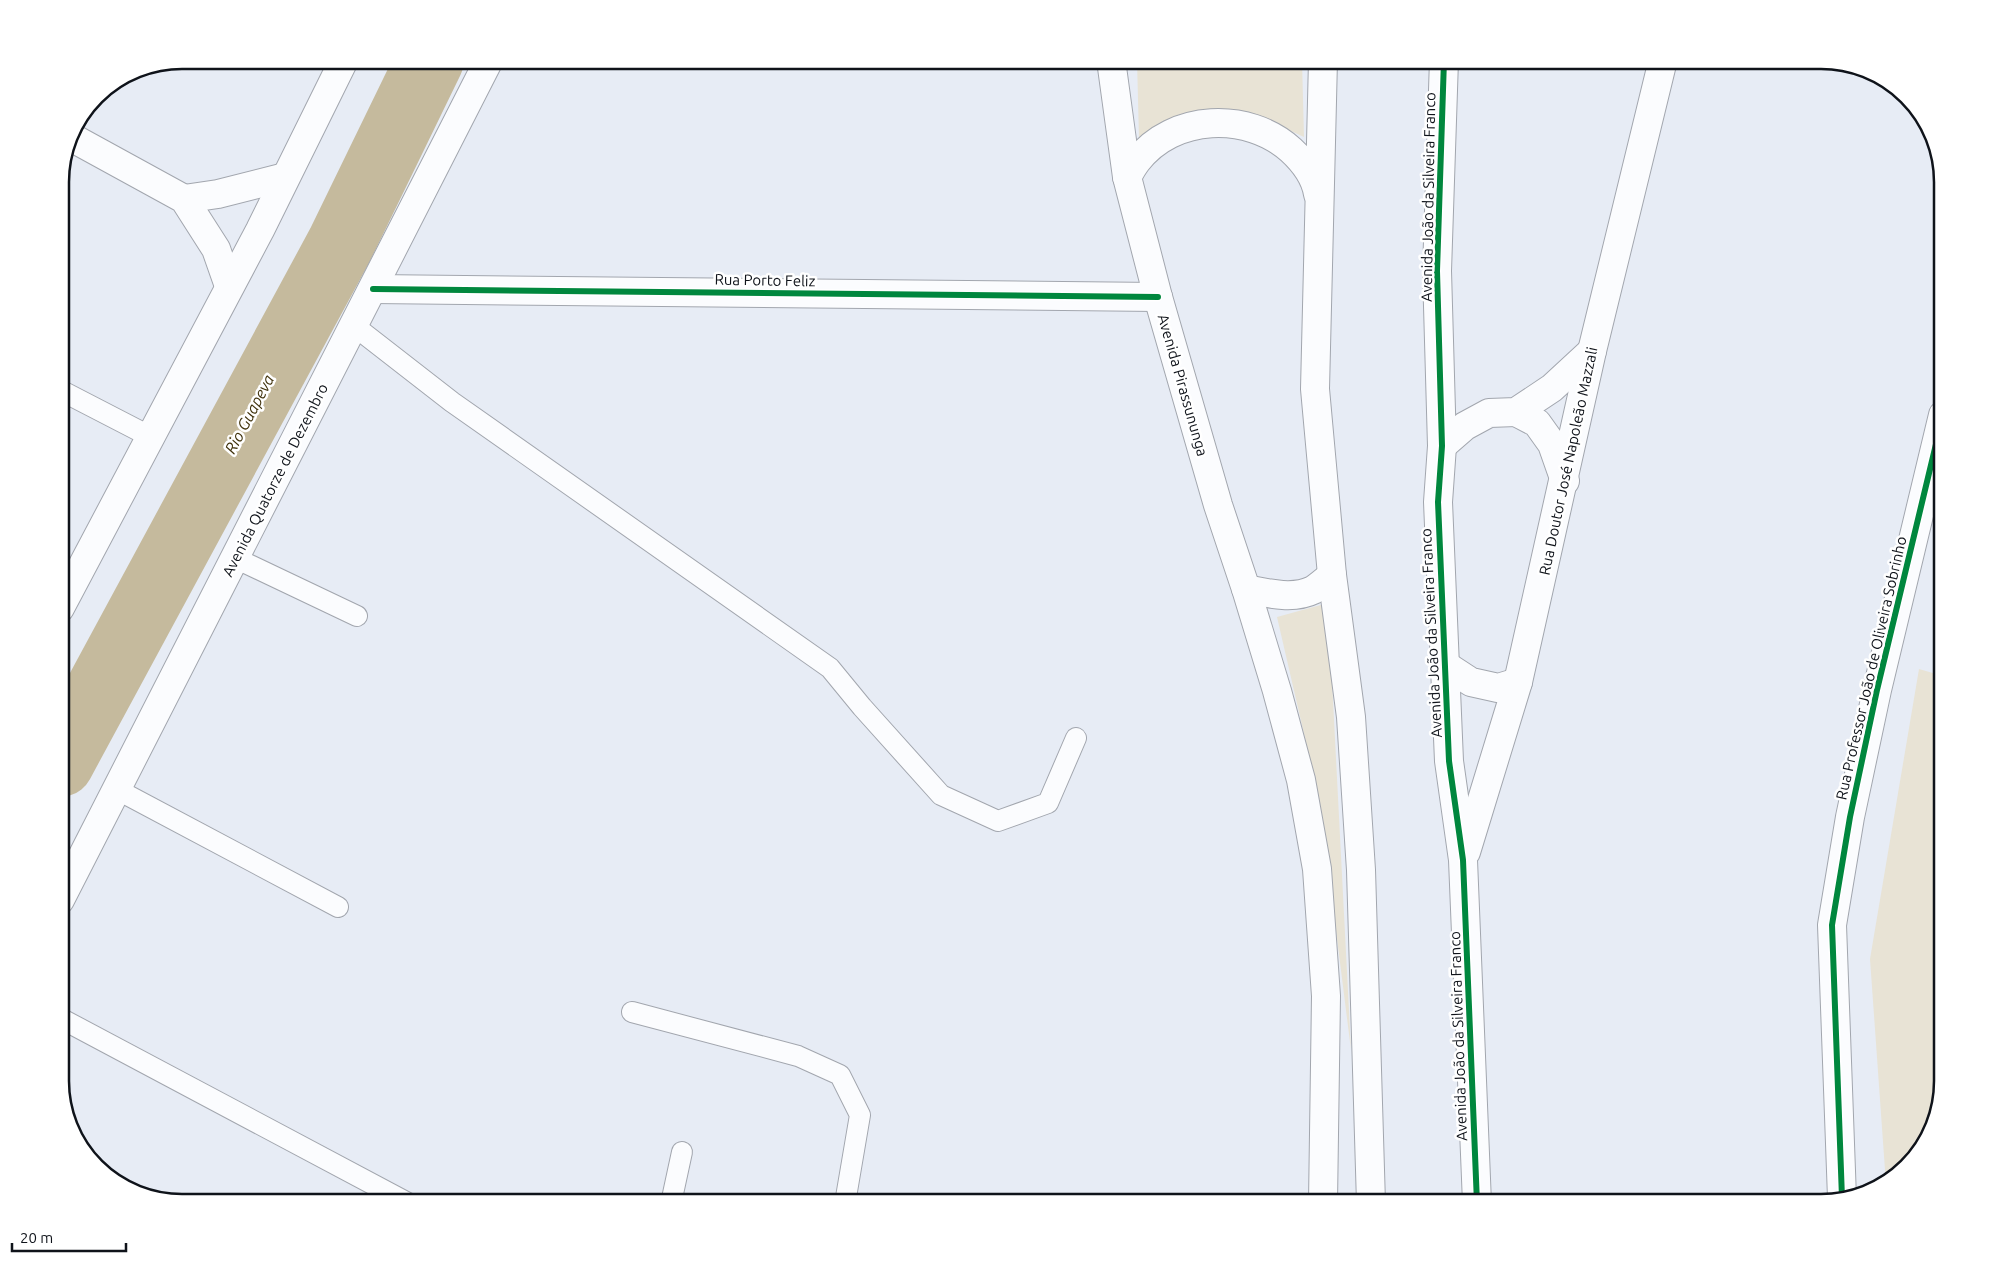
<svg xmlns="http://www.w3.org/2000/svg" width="2003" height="1263" viewBox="0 0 2003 1263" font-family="Ubuntu,sans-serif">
<rect width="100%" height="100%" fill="#e7ecf5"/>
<!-- green -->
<g fill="#e8e3d5">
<path d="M1137,60H1302L1304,137L1280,126L1165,124L1139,139Z"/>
<path d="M1328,603L1351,1050L1320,803L1277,617Z"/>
<path d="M1919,669L1943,676V1082L1923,1149L1886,1184L1870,959Z"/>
</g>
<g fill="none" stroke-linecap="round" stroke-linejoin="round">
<!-- river -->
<path stroke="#c5ba9d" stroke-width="68" d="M60,763L340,245L430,60"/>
<!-- service casing -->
<g stroke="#a2a6ae" stroke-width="22">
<g id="service">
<path d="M353,325L452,402L830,668L862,707L941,795L998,821L1048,803L1076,738"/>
<path d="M60,390L151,437"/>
<path d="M235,558L357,616"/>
<path d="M116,789L338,907"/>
<path d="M632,1012L798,1056L840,1075L860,1115L845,1203"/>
<path d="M60,1018L408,1203"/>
<path d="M671,1203L682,1152"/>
</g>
</g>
<!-- minor casing -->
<g stroke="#a2a6ae" stroke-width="30">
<g id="minor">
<path d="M1444,60L1437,271L1442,446L1438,502L1449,761L1463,860L1477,1203"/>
<path d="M69,136L184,199L216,249L229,286"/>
<path d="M184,199L218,194L285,177"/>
<path d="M373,289L1158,297"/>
<path d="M1516,412L1537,423L1552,444L1565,481"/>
<path d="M1442,446L1465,426L1489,413L1516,412L1552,388L1592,351"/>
<path d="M1445,665L1471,682L1498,688L1518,682"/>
<path d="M1466,852L1518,682L1592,351L1663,60"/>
<path d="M1842,1198L1832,925L1850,817L1877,690L1943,415"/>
</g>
</g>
<!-- primary casing -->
<g stroke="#a2a6ae" stroke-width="30">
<g id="primary">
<path d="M1111,60L1127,177L1158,297L1218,505L1246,589L1277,691L1301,780L1317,869L1326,996L1323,1203"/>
<path d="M1323,60L1315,389L1332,575L1351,717L1361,870L1371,1203"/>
<path d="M1127,177C1130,172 1133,166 1137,161C1173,114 1248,111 1291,150C1304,162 1315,176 1318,194"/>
<path d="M1246,589C1266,593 1293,600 1313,590C1319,586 1326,580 1332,575"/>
<path d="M60,608L260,230L344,60"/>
<path d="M60,900L489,60"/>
</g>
</g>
<!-- service -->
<use href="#service" stroke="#fbfcfe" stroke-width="20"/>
<!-- minor -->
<use href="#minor" stroke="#fbfcfe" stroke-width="28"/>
<!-- primary -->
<use href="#primary" stroke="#fbfcfe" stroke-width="28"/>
<!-- cycleway casing -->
<g stroke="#fff" stroke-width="9">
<g id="cycleway">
<path d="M1444,60L1437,271L1442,446L1438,502L1449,761L1463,860L1477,1203"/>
<path d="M373,289L1158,297"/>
<path d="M1842,1198L1832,925L1850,817L1877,690L1943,415"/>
</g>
</g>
<!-- cycleway -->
<use href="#cycleway" stroke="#00873e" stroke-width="6"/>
</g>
<g text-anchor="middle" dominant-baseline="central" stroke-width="5" stroke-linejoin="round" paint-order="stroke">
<!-- street labels -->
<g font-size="15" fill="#0f131a" stroke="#fff">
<text transform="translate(1428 197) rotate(-89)">Avenida João da Silveira Franco</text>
<text transform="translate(765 280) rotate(1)">Rua Porto Feliz</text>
<text transform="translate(1183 385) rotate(74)">Avenida Pirassununga</text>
<text transform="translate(1568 461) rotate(-78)">Rua Doutor José Napoleão Mazzali</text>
<text transform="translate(275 480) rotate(-63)">Avenida Quatorze de Dezembro</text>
<text transform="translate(1431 633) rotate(-93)">Avenida João da Silveira Franco</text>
<text transform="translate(1871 668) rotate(-77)">Rua Professor João de Oliveira Sobrinho</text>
<text transform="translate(1458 1036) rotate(-92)">Avenida João da Silveira Franco</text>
</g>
<!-- water labels -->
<g font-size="16" font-style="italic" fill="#3f310b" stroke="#fff">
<text transform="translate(249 414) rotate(-62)">Rio Guapeva</text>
</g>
</g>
<!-- crop -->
<path d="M0 0H2003V1263H0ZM182 69H1821A113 113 0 0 1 1934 182V1081A113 113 0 0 1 1821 1194H182A113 113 0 0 1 69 1081V182A113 113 0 0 1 182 69Z" fill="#fff" fill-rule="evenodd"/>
<path fill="none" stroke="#0f131a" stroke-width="2.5" d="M182 69H1821A113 113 0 0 1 1934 182V1081A113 113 0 0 1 1821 1194H182A113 113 0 0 1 69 1081V182A113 113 0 0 1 182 69Z"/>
<!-- scale -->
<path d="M12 1243v8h114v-8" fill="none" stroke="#0f131a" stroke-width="2.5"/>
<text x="20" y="1243" font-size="15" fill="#0f131a" stroke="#ffffff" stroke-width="4" paint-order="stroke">20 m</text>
</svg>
